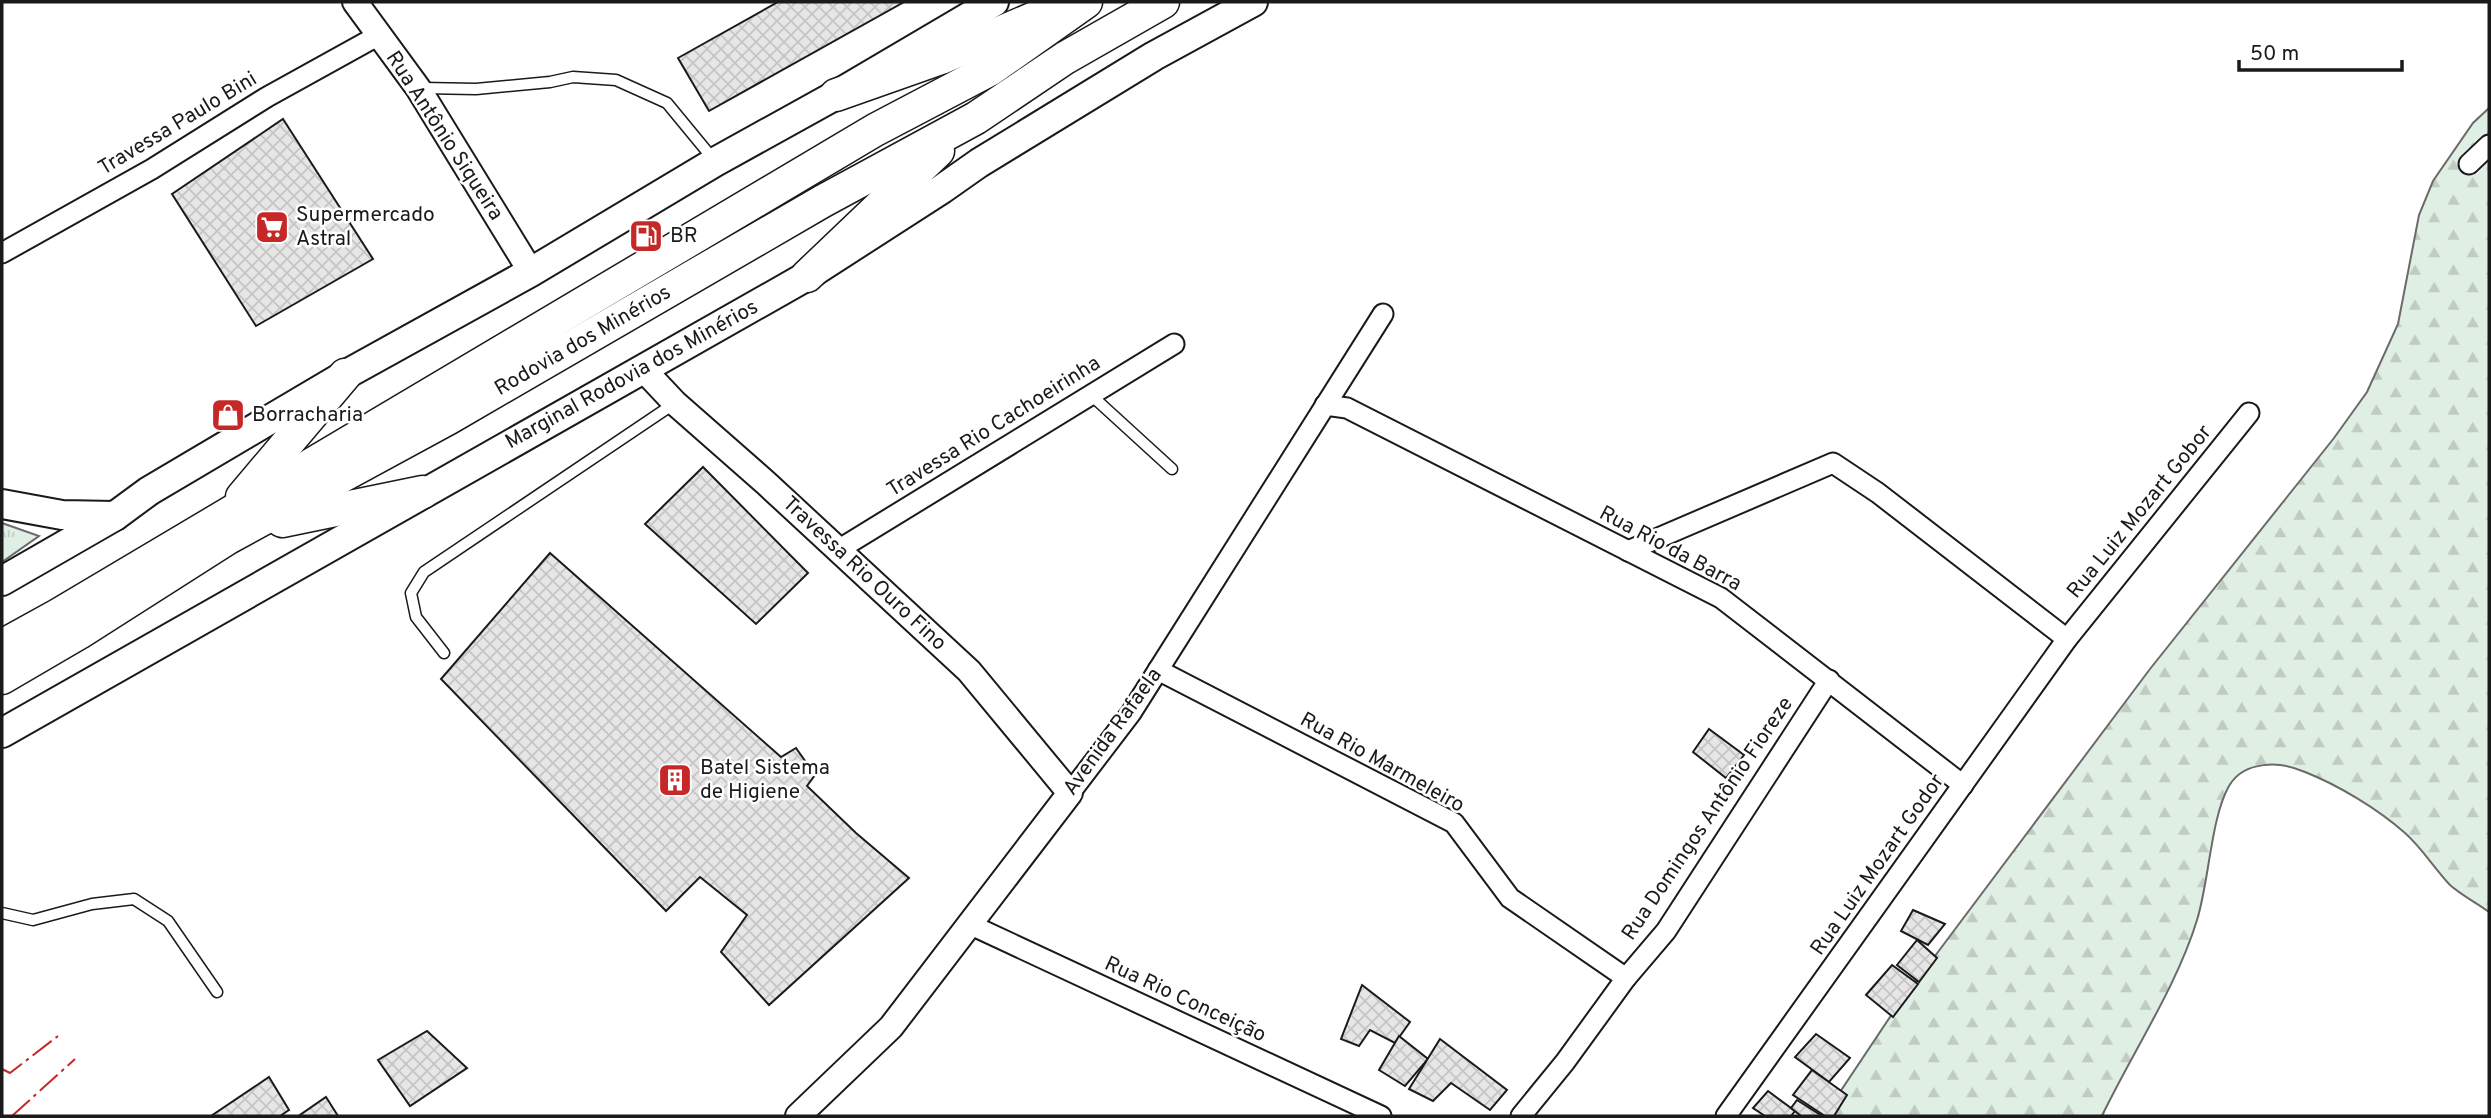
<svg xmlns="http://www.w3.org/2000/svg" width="2491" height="1118" viewBox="0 0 2491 1118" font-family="Overpass,sans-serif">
<defs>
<pattern id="grass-tufts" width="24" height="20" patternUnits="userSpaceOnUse" patternTransform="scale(1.75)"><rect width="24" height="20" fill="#e0efe3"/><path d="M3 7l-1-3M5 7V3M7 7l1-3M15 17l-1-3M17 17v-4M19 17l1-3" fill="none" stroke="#c0ccc2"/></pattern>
<pattern id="forest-firs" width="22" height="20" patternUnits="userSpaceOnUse" patternTransform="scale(1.75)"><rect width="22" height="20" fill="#e0efe3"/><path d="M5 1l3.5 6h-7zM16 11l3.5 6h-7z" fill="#c0ccc2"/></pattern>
<pattern id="building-cross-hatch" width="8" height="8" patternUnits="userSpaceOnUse" patternTransform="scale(1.75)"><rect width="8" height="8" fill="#e6e6e6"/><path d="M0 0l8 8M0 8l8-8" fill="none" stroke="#c5c5c5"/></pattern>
</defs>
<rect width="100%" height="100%" fill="#fff"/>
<!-- grass -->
<path fill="url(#grass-tufts)" stroke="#6a6a6a" stroke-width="2" d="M2,523L39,536L2,562Z"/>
<!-- forest -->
<path fill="url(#forest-firs)" stroke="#6a6a6a" stroke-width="2" d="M2489,108V912C2477,903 2461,895 2450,885C2434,868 2422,848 2405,833C2378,809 2338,785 2305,772C2281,761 2244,760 2229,786C2211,817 2209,882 2197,920C2177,986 2132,1053 2102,1116H1824L1896,1008L2150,669L2334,438L2367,392L2398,324L2419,215L2433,181L2473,123Z"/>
<!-- building -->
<g fill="url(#building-cross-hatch)" stroke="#1a1a1a" stroke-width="2">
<path d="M778,2H904L709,111L678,58Z"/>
<path d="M283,119L373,259L256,326L172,194Z"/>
<path d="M703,467L808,573L756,624L645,524Z"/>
<path d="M550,553L781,757L796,748L815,775L807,786L856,833L909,878L769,1005L721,952L747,915L700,877L666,911L441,679Z"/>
<path d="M1709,729L1744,755L1726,778L1693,752Z"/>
<path d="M1913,910L1945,924L1928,945L1901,931Z"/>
<path d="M1917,940L1937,958L1919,982L1897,965Z"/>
<path d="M1892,965L1918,984L1893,1017L1866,995Z"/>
<path d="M1362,985L1410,1022L1395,1043L1370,1030L1359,1046L1341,1039Z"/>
<path d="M427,1031L467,1068L410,1106L378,1060Z"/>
<path d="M1816,1034L1850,1058L1829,1082L1795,1057Z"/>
<path d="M1399,1036L1428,1059L1405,1086L1379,1070Z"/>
<path d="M1440,1039L1507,1090L1490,1110L1451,1083L1433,1101L1409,1089Z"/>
<path d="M1812,1070L1847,1095L1834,1116H1825L1793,1095Z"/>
<path d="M269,1077L289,1110L280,1116H211Z"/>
<path d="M1768,1091L1795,1111L1791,1116H1765L1753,1108Z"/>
<path d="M326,1097L338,1116H301L300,1115Z"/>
<path d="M1797,1100L1822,1116H1801L1791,1108Z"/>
</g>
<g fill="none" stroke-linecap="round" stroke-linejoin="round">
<!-- service casing -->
<g stroke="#1a1a1a" stroke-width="13">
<g id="service">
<path d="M422,88L476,89L550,82L573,77L616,80L667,103L714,160"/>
<path d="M1091,395L1172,469"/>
<path d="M444,653L416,617L411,593L424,572L675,403"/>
<path d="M2,913L33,920L92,904L134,899L168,921L217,992"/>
</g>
</g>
<!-- minor casing -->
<g stroke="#1a1a1a" stroke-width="23">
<g id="minor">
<path d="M2469,164L2489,145"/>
<path d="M2,253L152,169L267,97L379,35"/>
<path d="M1325,405L1347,408L1721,598L1963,785"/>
<path d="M838,550L1174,344"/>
<path d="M1628,551L1833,463L1878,493L2067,639"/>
<path d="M1158,670L1454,823L1510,898L1626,978"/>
<path d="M1070,793L1131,713L1383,314"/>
<path d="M969,924L1381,1116"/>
<path d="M1521,1116L1565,1062L1626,978L1666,931L1829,680"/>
<path d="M1726,1116L2067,639L2249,413"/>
</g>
</g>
<!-- tertiary casing -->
<g stroke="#1a1a1a" stroke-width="28">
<g id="tertiary">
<path d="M355,2L418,88L531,272"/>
<path d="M643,369L675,403L766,483L969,671L1070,793L891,1027L798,1116"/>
</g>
</g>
<!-- secondary casing -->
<g stroke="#1a1a1a" stroke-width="32">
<g id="secondary">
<path d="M2,504L62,515L115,516"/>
<path d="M2,581L115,516L149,491L345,375L531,272L715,162L836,95L994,2"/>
<path d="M2,733L807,276L942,189L979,163L1154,56L1253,2"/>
</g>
</g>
<!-- primary casing -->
<g stroke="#1a1a1a" stroke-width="35">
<g id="primary">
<path d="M836,95L941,58L1046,13"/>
<path d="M807,276L938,151"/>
<path d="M242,497L345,375"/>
<path d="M282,521L423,492"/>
<path d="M2,646L58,615L875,130L991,69L1086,2"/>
<path d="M2,678L79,633L228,538L449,418L823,201L976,118L1065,58L1163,2"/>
</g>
</g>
<!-- service -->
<use href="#service" stroke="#fff" stroke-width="10"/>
<!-- minor -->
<use href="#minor" stroke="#fff" stroke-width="19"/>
<!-- tertiary -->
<use href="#tertiary" stroke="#fff" stroke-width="24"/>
<!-- secondary -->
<use href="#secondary" stroke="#fff" stroke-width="28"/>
<!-- primary -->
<use href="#primary" stroke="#fff" stroke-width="32"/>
<!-- power -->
<g stroke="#c62828" stroke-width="2" stroke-dasharray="24 5 3.5 5" stroke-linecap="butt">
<path d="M2,1069L10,1073L58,1036"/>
<path d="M12,1116L75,1059"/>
</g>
</g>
<!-- icons -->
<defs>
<g id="supermarket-square" transform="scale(1.75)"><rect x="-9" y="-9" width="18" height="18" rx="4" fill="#c62828" stroke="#fff"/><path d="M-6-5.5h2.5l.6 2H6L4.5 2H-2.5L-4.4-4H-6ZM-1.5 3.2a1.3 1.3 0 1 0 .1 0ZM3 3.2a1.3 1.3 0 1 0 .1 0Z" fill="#fff"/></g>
<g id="fuel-square" transform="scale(1.75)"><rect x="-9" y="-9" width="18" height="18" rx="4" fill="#c62828" stroke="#fff"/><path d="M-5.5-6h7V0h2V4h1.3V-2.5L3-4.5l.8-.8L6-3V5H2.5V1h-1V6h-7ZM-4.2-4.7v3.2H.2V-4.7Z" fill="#fff"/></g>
<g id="shop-square" transform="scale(1.75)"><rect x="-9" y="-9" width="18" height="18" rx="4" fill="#c62828" stroke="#fff"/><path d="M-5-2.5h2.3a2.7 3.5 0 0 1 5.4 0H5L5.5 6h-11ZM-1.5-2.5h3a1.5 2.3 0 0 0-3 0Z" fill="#fff"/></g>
<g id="building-square" transform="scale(1.75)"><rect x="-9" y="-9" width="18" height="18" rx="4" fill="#c62828" stroke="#fff"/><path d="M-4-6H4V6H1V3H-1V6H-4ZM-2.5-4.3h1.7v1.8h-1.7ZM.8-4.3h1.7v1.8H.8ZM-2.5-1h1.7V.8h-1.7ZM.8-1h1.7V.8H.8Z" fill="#fff"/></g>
</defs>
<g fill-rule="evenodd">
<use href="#supermarket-square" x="272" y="227"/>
<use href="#fuel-square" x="646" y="236"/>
<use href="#shop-square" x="228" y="415"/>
<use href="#building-square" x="675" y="780"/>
</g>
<g text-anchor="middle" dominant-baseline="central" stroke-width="5" stroke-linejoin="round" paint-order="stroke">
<!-- street labels -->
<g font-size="21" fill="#1a1a1a" stroke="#fff">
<text transform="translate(178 124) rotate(-31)">Travessa Paulo Bini</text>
<text transform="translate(444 136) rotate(57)">Rua Antônio Siqueira</text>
<text transform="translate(583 341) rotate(-30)">Rodovia dos Minérios</text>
<text transform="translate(632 375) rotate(-29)">Marginal Rodovia dos Minérios</text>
<text transform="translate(994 427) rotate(-32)">Travessa Rio Cachoeirinha</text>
<text transform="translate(2140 512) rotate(-51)">Rua Luiz Mozart Gobor</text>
<text transform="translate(1670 549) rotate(28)">Rua Rio da Barra</text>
<text transform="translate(864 574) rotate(43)">Travessa Rio Ouro Fino</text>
<text transform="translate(1113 732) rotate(-54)">Avenida Rafaela</text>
<text transform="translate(1382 763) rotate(29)">Rua Rio Marmeleiro</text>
<text transform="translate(1708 819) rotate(-56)">Rua Domingos Antônio Fioreze</text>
<text transform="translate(1878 865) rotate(-55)">Rua Luiz Mozart Godor</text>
<text transform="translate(1185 1000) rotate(25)">Rua Rio Conceição</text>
</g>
<!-- poi labels -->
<g font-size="21" fill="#1a1a1a" stroke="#fff" text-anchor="start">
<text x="296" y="215">Supermercado<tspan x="296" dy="24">Astral</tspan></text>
<text x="670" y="236">BR</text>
<text x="252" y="415">Borracharia</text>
<text x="700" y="768">Batel Sistema<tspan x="700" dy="24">de Higiene</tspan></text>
</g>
</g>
<!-- border -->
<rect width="2491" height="1118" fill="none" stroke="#1a1a1a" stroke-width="7"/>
<!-- scale -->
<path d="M2239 60v10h163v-10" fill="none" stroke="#1a1a1a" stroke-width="3.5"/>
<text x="2250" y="60" font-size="21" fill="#1a1a1a" stroke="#ffffff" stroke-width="5" paint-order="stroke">50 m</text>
</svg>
